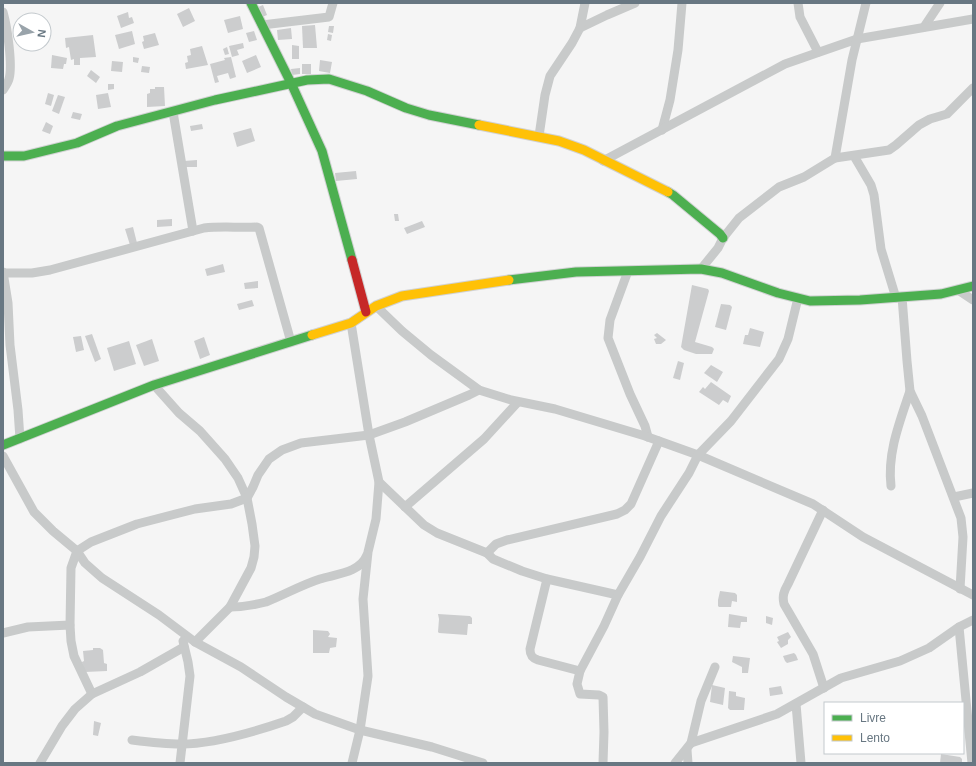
<svg xmlns="http://www.w3.org/2000/svg" width="976" height="766" viewBox="0 0 976 766" font-family="Helvetica,sans-serif">
<rect width="100%" height="100%" fill="#f5f5f5"/>
<!-- building -->
<g fill="#cccdce">
<path d="M263,5L267,15L260,18L256,8Z"/>
<path d="M189,8L195,21L183,27L177,14Z"/>
<path d="M128,12L129,18L132,17L134,23L121,28L117,16Z"/>
<path d="M240,16L243,29L228,33L224,20Z"/>
<path d="M315,25L317,48H303L302,26Z"/>
<path d="M329,26H334L333,33L328,32Z"/>
<path d="M291,28L292,39L278,40L277,30Z"/>
<path d="M132,31L135,44L119,49L115,35Z"/>
<path d="M254,31L257,40L249,42L246,33Z"/>
<path d="M155,33L159,45L144,49L142,42L144,41L143,36Z"/>
<path d="M328,34L332,35L331,41L327,40Z"/>
<path d="M93,35L96,57L80,58V65H74V59L71,60L69,47L66,48L65,38Z"/>
<path d="M243,43L244,48L237,50L239,55L232,57L229,46Z"/>
<path d="M292,45L299,46V59H292Z"/>
<path d="M202,46L208,65L186,69L185,63L188,62L187,56L191,55L190,49Z"/>
<path d="M227,47L229,54L225,55L223,49Z"/>
<path d="M52,55L67,58L66,64H64L63,69L51,68Z"/>
<path d="M256,55L261,67L247,73L242,61Z"/>
<path d="M133,57L139,58L138,63L133,62Z"/>
<path d="M231,57L236,77L230,79L228,73L217,76L219,82L215,83L210,64L225,60L224,58Z"/>
<path d="M320,60L332,62L330,73L319,71Z"/>
<path d="M112,61L123,62L122,72L111,71Z"/>
<rect x="302" y="64" width="9" height="10"/>
<path d="M142,66L150,67L149,73L141,72Z"/>
<path d="M300,68V74L292,75L291,69Z"/>
<path d="M91,70L100,77L96,83L87,76Z"/>
<path d="M108,84H114V89L108,90Z"/>
<path d="M155,87H164L165,106L147,107V94L150,93V89H155Z"/>
<path d="M48,93L54,95L51,106L45,104Z"/>
<path d="M108,93L111,107L98,109L96,95Z"/>
<path d="M58,95L65,97L59,114L52,111Z"/>
<path d="M73,112L82,114L80,120L71,118Z"/>
<path d="M46,122L53,126L50,134L42,131Z"/>
<path d="M202,124L203,129L191,131L190,126Z"/>
<path d="M251,128L255,141L237,147L233,133Z"/>
<path d="M197,160V167H184V161Z"/>
<path d="M356,171L357,179L336,181L335,173Z"/>
<path d="M394,214H398L399,221H395Z"/>
<path d="M172,219V226L157,227V220Z"/>
<path d="M422,221L425,227L407,234L404,228Z"/>
<path d="M133,227L137,243L130,245L125,229Z"/>
<path d="M223,264L225,272L207,276L205,269Z"/>
<path d="M258,281V288L245,289L244,283Z"/>
<path d="M692,285L708,289L709,291L695,342L712,347L714,349L712,354H696L684,350L681,347Z"/>
<path d="M252,300L254,306L239,310L237,304Z"/>
<path d="M721,304L730,305L732,307L726,330L715,327Z"/>
<path d="M750,328L764,332L760,347L743,344L745,335H748Z"/>
<path d="M657,333L666,340L661,344H656L654,339L657,338L654,335Z"/>
<path d="M92,334L101,359L95,362L85,336Z"/>
<path d="M81,336L84,350L76,352L73,337Z"/>
<path d="M204,337L210,355L200,359L194,341Z"/>
<path d="M152,339L159,361L144,366L136,345Z"/>
<path d="M129,341L136,364L114,371L107,348Z"/>
<path d="M678,361L684,363L680,380L673,378Z"/>
<path d="M711,365L723,372L717,382L704,373Z"/>
<path d="M711,382L731,396L728,403L723,400L719,405L699,392L703,387L705,389Z"/>
<path d="M720,591L735,593L737,595V602L732,601L731,607H719L718,606V600Z"/>
<path d="M438,614L470,616L472,618V624H468L467,635L439,633L438,632L439,619Z"/>
<path d="M729,614L747,617V622H741L740,628L728,627Z"/>
<path d="M766,616L773,618L772,625L766,623Z"/>
<path d="M313,630L328,631L330,634L328,637L337,638L336,647L330,648L329,653H313Z"/>
<path d="M788,632L791,637L788,640V644L781,648L777,642L779,641L777,637Z"/>
<path d="M93,648H100L103,650L104,663L107,664V671L85,672L83,670L82,662L84,661L83,651L93,650Z"/>
<path d="M794,653L796,655L798,660L787,663L785,661L783,656Z"/>
<path d="M733,656L750,658L748,673H742V667L732,662Z"/>
<path d="M712,685L725,688L723,705L710,702Z"/>
<path d="M781,686L783,694L770,696L769,688Z"/>
<path d="M729,691L736,692V696L745,698L744,710H730L728,708Z"/>
<path d="M94,721L101,723L98,736L93,735Z"/>
<path d="M941,754L960,757L962,759V763H940Z"/>
</g>
<g fill="none" stroke-linecap="round" stroke-linejoin="round">
<!-- fast casing -->
<g stroke="#d1d2d3" stroke-width="11">
<g id="fast">
<path d="M251,3L291,83L322,151L352,260"/>
<path d="M3,156H24L77,143L117,126L215,100L307,80L329,79L367,91L406,108L429,115L479,125"/>
<path d="M668,192L673,195L720,234L723,238"/>
<path d="M509,280L576,272L701,269L722,273L778,293L810,301L860,300L941,294L973,286"/>
<path d="M3,445L154,385L312,335"/>
</g>
</g>
<!-- slow casing -->
<g stroke="#d1d2d3" stroke-width="11">
<g id="slow">
<path d="M479,125L559,141L584,150L668,192"/>
<path d="M312,335L351,323L376,306L402,296L509,280"/>
</g>
</g>
<!-- jam casing -->
<g stroke="#d1d2d3" stroke-width="11">
<path id="jam" d="M352,260L366,312"/>
</g>
<!-- street -->
<g stroke="#c8caca" stroke-width="9">
<path d="M798,3L800,17L818,52"/>
<path d="M3,12C7,26 13,65 9,79C8,83 5,87 3,90"/>
<path d="M262,25L329,17L333,3"/>
<path d="M924,27L940,3"/>
<path d="M580,28L607,15L635,3"/>
<path d="M173,112L193,231"/>
<path d="M662,130L670,100L678,50L682,3"/>
<path d="M539,136L545,95L550,76L572,43L580,28L585,3"/>
<path d="M854,156L871,185L874,195L881,249L896,298"/>
<path d="M835,158L889,150L896,145L919,125L930,119L947,114L973,88"/>
<path d="M603,161L785,64L857,39L973,19"/>
<path d="M701,269L718,248L723,238L739,218L779,187L804,177L835,158L852,60L866,3"/>
<path d="M628,271L610,320L608,338L630,394L645,426L648,437"/>
<path d="M3,272L8,303L10,345L18,410L20,439"/>
<path d="M3,273H32L50,270L204,228C222,226 239,228 257,227L259,228L291,342"/>
<path d="M958,290L973,300"/>
<path d="M902,297L907,361L910,391L922,416L961,518L963,537L960,589"/>
<path d="M376,306L402,331L431,355L479,390L511,400L555,409L645,436L698,455L813,504L863,537L973,595"/>
<path d="M351,323L369,435L379,482L376,519L368,552L363,599L368,676L360,730L352,763"/>
<path d="M154,385L179,413L200,431L225,459L238,478L247,498L252,524L255,546L254,557L251,568L230,607L195,642"/>
<path d="M3,456L34,512L53,531L77,551L85,563L102,578L159,615L195,642L241,667L286,697L315,714L360,730L432,747L483,763"/>
<path d="M379,482L424,525L437,533L487,553L493,559L522,571L547,579L618,595"/>
<path d="M891,486C887,453 900,421 910,391"/>
<path d="M954,497L973,493"/>
<path d="M405,507L484,439L518,402"/>
<path d="M823,510L788,584C784,591 782,596 784,604L813,654L824,688"/>
<path d="M487,553L496,544L507,540L617,514L625,510L631,504L659,441"/>
<path d="M547,579L530,649C530,655 532,658 538,660L580,671"/>
<path d="M230,607C242,607 254,605 266,602C284,595 301,585 320,579C336,574 360,573 367,555"/>
<path d="M959,627L972,763"/>
<path d="M3,633L28,627L70,625"/>
<path d="M92,694L74,656L71,641L70,625L71,568L77,551L91,542L137,524L195,509L231,504L247,498L253,487L258,475L269,459L282,450L301,443L369,435L405,422L469,395L479,390"/>
<path d="M796,704L801,763"/>
<path d="M132,740C148,742 164,744 181,744C215,744 254,732 286,721L293,717L303,707"/>
<path d="M691,743L777,714L841,678L900,661L929,648L959,627L973,620"/>
<path d="M687,750L688,763"/>
<path d="M40,763L62,726L75,709L92,694L140,672L184,647"/>
<path d="M180,763L190,676L188,662L183,641"/>
<path d="M603,763L604,732L603,697L599,695L580,694L577,684L580,671L604,626L618,595L640,557L661,516L689,473L698,455L731,421L779,359L788,339L798,298"/>
<path d="M675,763L691,743L701,701L715,667"/>
</g>
<!-- fast -->
<use href="#fast" stroke="#4caf50" stroke-width="9"/>
<!-- slow -->
<use href="#slow" stroke="#ffc107" stroke-width="9"/>
<!-- jam -->
<use href="#jam" stroke="#c62828" stroke-width="9"/>
</g>
<!-- border -->
<rect width="976" height="766" fill="none" stroke="#687782" stroke-width="8"/>
<!-- legend -->
<rect x="824" y="702" width="140" height="52" fill="#ffffff" stroke="#c3c9cd"/>
<rect x="832" y="715" width="20" height="6" fill="#4caf50" stroke="#c3c9cd"/>
<text x="860" y="722" font-size="12" fill="#687782">Livre</text>
<rect x="832" y="735" width="20" height="6" fill="#ffc107" stroke="#c3c9cd"/>
<text x="860" y="742" font-size="12" fill="#687782">Lento</text>
<!-- north arrow -->
<g transform="translate(32 32) rotate(98)"><circle r="19" fill="#ffffff" stroke="#c3c9cd"/>
<path d="M0-3L7 15L0 10L-7 15Z" fill="#99a3aa"/>
<text y="-6" font-size="11" font-weight="bold" text-anchor="middle" fill="#687782">N</text>
</g>
</svg>
